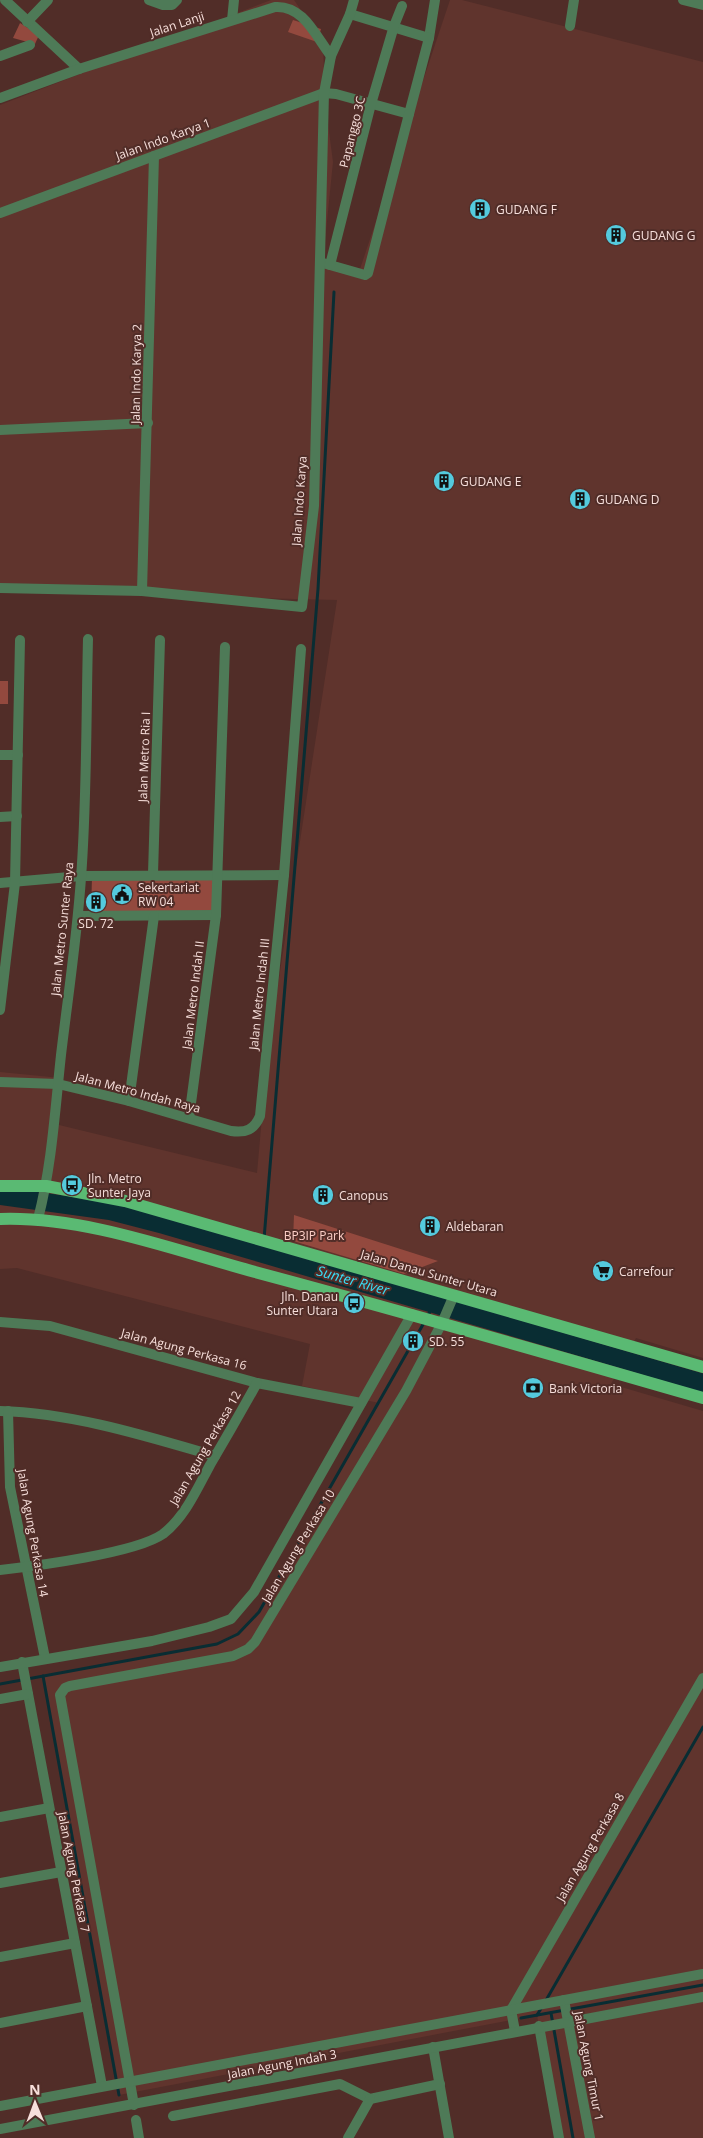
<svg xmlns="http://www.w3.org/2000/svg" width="703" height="2138" viewBox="0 0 703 2138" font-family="'Open Sans',sans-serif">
<rect width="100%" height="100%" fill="#512d28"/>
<!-- built -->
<path fill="#60342d" d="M271,0H294L323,42L325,102L333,162L323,261L359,272L450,0H462L703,62V1358L636,1338L611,1384L703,1411V2138H559L537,2015L119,2095L43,1676L217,1644L238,1634L259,1612L379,1403L302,1386L310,1344L17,1268L0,1269V1072L61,1078L55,1124L257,1173L268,1050L337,600L0,592V105Z"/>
<!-- green -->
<g fill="#93493e">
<path d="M293,20L321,29L317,42L288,32Z"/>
<path d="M20,23L39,35L35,44L13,38Z"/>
<rect x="0" y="681" width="8" height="23"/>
<path d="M92,877H214V912H91Z"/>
<path d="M294,1215L438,1261L404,1274L293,1241Z"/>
<path d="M266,1243L439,1291L435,1303L264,1252Z"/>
</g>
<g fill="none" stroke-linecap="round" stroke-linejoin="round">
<!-- stream -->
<g stroke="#092d33" stroke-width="3">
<path d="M264,1239L318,589L334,292"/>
<path d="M262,1253L263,1245"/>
<path d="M428,1315L434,1304"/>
<path d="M43,1676L119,2095"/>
<path d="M0,1684L217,1644L238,1634L259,1612L425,1321"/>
<path d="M545,2002L703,1727"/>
<path d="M551,2013L573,2138"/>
<path d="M537,2015L542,2007"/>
<path d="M521,2018L703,1985"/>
</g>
<!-- river -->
<path stroke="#092d33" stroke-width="18" d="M0,1196L110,1211L164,1225L703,1383"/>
<!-- minor -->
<g stroke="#4e7a57" stroke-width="10">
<path d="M5,0L79,69"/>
<path d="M149,0L163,5H172L177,0"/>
<path d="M683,0L703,5"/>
<path d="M232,20L234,0"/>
<path d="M27,22L48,0"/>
<path d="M570,26L574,0"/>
<path d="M429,38L435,0"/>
<path d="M0,56L30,45"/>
<path d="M0,98L79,69L275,7C303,5 315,35 331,56"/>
<path d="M0,213L324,93L336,94L409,114L429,38L350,14"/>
<path d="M323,263L365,275L368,273L409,114"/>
<path d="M330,265L371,104L394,26L402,6"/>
<path d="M0,430L148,423"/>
<path d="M0,588L142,591L302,607L314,506L324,93L331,56L350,14L354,0"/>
<path d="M142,591L154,156"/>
<path d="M0,755H18"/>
<path d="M0,817L17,816"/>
<path d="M153,874L160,640"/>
<path d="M0,883L81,876L284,875"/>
<path d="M78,916L216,915"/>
<path d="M0,1010L15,883L20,640"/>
<path d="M0,1082L58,1084L129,1101L231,1131C246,1133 254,1130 260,1116L284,875L301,649"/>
<path d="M129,1101L154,916"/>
<path d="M189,1118L216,915L225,647"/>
<path d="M38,1219C52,1165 55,1110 61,1055C68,996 77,937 81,878C87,799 86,718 88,639"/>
<path d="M0,1322L50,1326L257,1383L361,1403"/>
<path d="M0,1411C73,1413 146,1436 215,1456"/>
<path d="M8,1411L10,1487L45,1658"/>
<path d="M0,1570C36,1566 136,1553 163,1534C185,1517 197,1489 210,1465C226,1438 242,1410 257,1383"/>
<path d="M22,1662L102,2086"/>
<path d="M0,1667L152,1641L209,1627L231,1619L254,1592L412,1314"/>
<path d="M0,1699L28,1694"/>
<path d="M0,1817L49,1808"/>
<path d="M0,1883L61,1872"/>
<path d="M0,1957L75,1943"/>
<path d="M564,2000L590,2138"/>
<path d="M0,2023L87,2006"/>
<path d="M539,2026L559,2138"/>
<path d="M515,2031L511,2010L703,1678"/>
<path d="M433,2047L449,2138"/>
<path d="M134,2105L60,1695L65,1688L70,1686L233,1656L248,1649L255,1642L406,1391L442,1323L454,1295"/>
<path d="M0,2106L703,1974"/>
<path d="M173,2116L340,2084L370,2099L440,2084"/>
<path d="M136,2120L139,2138"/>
<path d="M0,2129L703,1997"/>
<path d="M348,2138L370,2099"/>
</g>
<!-- major -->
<g stroke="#5aba73" stroke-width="12">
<path d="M0,1186H46L125,1201L703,1367"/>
<path d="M0,1219C84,1216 174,1250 255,1272C405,1312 554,1355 703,1398"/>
</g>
</g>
<!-- icons -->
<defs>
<g id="building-disc" transform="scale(1.125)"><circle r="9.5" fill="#54cadd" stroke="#512d28"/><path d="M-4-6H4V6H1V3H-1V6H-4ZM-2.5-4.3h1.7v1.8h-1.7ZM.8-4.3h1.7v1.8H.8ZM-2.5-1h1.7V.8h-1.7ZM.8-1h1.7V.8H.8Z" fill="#111"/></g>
<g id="civic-disc" transform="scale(1.125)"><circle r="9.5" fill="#54cadd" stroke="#512d28"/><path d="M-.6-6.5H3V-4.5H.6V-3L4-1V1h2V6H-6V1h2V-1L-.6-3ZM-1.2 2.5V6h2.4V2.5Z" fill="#111"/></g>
<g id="bus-disc" transform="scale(1.125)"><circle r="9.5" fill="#54cadd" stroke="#512d28"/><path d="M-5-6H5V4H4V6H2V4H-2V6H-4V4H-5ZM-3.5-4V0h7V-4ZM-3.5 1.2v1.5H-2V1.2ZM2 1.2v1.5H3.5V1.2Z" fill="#111"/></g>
<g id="supermarket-disc" transform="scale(1.125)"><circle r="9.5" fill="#54cadd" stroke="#512d28"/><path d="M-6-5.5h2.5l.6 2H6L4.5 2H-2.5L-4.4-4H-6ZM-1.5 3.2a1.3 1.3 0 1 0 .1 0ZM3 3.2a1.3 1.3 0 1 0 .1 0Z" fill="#111"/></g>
<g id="bank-disc" transform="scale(1.125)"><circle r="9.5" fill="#54cadd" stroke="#512d28"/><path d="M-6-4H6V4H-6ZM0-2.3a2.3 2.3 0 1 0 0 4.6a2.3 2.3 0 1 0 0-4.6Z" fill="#111"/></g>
</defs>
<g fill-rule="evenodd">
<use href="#building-disc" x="480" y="209"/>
<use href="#building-disc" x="616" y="235"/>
<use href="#building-disc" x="444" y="481"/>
<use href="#building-disc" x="580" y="499"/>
<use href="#civic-disc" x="122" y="894"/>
<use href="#building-disc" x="96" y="902"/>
<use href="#bus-disc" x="72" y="1185"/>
<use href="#building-disc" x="323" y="1195"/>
<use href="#building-disc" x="430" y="1226"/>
<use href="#supermarket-disc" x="603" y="1271"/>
<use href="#bus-disc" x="354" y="1303"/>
<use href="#building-disc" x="413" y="1341"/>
<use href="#bank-disc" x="533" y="1388"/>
</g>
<g text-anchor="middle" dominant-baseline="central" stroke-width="4" stroke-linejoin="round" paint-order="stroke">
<!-- street labels -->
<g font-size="12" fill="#f7dfdb" stroke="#512d28">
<text transform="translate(177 24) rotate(-18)">Jalan Lanji</text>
<text transform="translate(352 132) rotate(-76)">Papanggo 3C</text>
<text transform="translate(163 139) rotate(-20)">Jalan Indo Karya 1</text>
<text transform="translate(136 374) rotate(-89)">Jalan Indo Karya 2</text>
<text transform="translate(299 501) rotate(-86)">Jalan Indo Karya</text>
<text transform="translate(144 757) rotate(-88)">Jalan Metro Ria I</text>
<text transform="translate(62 929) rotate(-84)">Jalan Metro Sunter Raya</text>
<text transform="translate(259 994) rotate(-84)">Jalan Metro Indah III</text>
<text transform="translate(193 995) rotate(-83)">Jalan Metro Indah II</text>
<text transform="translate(138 1092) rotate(15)">Jalan Metro Indah Raya</text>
<text transform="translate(429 1273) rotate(16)">Jalan Danau Sunter Utara</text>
<text transform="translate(184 1349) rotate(15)">Jalan Agung Perkasa 16</text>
<text transform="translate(205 1448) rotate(-60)">Jalan Agung Perkasa 12</text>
<text transform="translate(33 1533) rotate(80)">Jalan Agung Perkasa 14</text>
<text transform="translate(298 1546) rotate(-59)">Jalan Agung Perkasa 10</text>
<text transform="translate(590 1847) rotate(-60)">Jalan Agung Perkasa 8</text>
<text transform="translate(74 1872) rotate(79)">Jalan Agung Perkasa 7</text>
<text transform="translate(282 2064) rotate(-11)">Jalan Agung Indah 3</text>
<text transform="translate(589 2066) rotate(79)">Jalan Agung Timur 1</text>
</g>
<!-- poi labels -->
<g font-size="12" fill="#f7dfdb" stroke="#512d28" text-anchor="start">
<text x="496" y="209">GUDANG F</text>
<text x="632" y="235">GUDANG G</text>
<text x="460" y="481">GUDANG E</text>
<text x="596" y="499">GUDANG D</text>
<text x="138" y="887">Sekertariat<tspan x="138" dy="14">RW 04</tspan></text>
<text x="96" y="923" text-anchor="middle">SD. 72</text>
<text x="88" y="1178">Jln. Metro<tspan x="88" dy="14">Sunter Jaya</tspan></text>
<text x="339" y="1195">Canopus</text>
<text x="446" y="1226">Aldebaran</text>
<text x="619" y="1271">Carrefour</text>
<text x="338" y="1296" text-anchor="end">Jln. Danau<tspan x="338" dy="14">Sunter Utara</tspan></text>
<text x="429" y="1341">SD. 55</text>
<text x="549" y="1388">Bank Victoria</text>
</g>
<!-- park labels -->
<g font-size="12" fill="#fccfc7" stroke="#512d28">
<text x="314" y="1235">BP3IP Park</text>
</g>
<!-- water labels -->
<g font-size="14" font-style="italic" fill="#38def7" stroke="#512d28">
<text transform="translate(353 1280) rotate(16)">Sunter River</text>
</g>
</g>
<!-- north arrow -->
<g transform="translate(35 2103) rotate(359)" stroke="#512d28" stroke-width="4" paint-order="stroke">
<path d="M0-4L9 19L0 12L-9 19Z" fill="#f7dfdb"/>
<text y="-8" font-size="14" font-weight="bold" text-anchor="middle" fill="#f7dfdb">N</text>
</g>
</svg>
